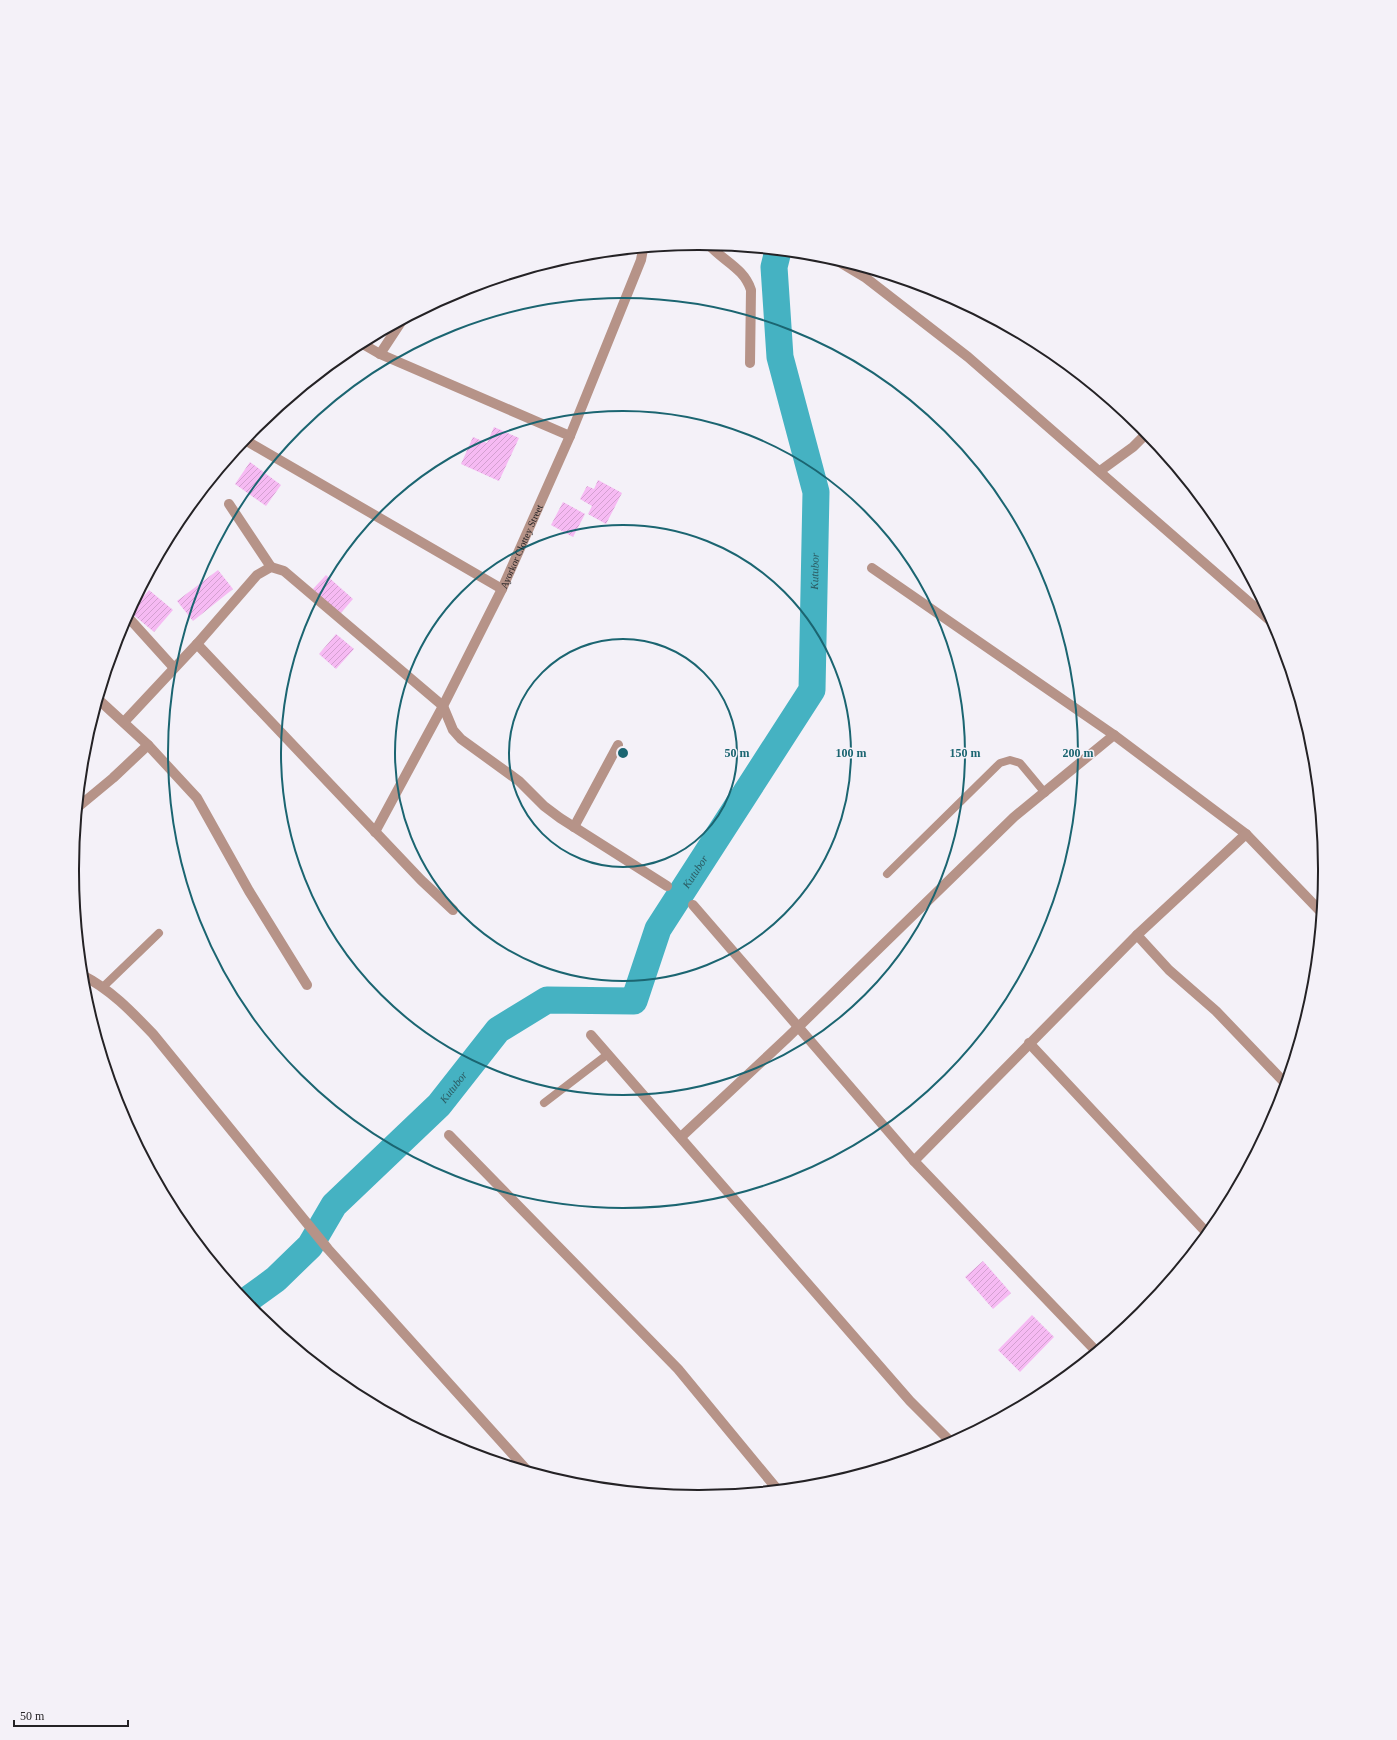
<svg xmlns="http://www.w3.org/2000/svg" width="1397" height="1740" viewBox="0 0 1397 1740" font-family="Georgia,serif">
<defs>
<pattern id="building-hatch" width="6" height="6" patternUnits="userSpaceOnUse"><rect width="6" height="6" fill="#f6baf3"/><path d="M-1 1l2-2M0 6l6-6M5 7l2-2" fill="none" stroke="#d3a0d0"/></pattern>
</defs>
<rect width="100%" height="100%" fill="#f4f1f8"/>
<g fill="none" stroke-linecap="round" stroke-linejoin="round">
<!-- river -->
<path stroke="#45b2c2" stroke-width="27" id="s1" d="M246,1301L276,1279L310,1246L334,1205L439,1105L498,1030L547,1000L634,1001L658,929L812,690L816,492L780,357L774,267L778,251"/>
</g>
<!-- building -->
<g fill="url(#building-hatch)">
<path d="M494,427L519,438L499,481L461,464L473,437L487,443Z"/>
<path d="M250,462L281,485L266,506L235,484Z"/>
<path d="M598,480L622,493L606,524L588,514L592,506L580,499L587,486L594,489Z"/>
<path d="M563,502L585,514L573,537L551,525Z"/>
<path d="M218,570L233,589L193,621L177,601Z"/>
<path d="M326,575L353,599L340,614L313,589Z"/>
<path d="M149,590L173,610L154,632L130,612Z"/>
<path d="M336,634L354,649L336,669L319,654Z"/>
<path d="M983,1261L1011,1293L993,1309L965,1277Z"/>
<path d="M1032,1315L1054,1337L1020,1372L998,1350Z"/>
</g>
<g fill="none" stroke-linecap="round" stroke-linejoin="round">
<!-- lane -->
<g stroke="#b69388" stroke-width="8">
<path d="M887,874L1000,763L1010,760L1020,763L1045,793"/>
<path d="M103,987L159,933"/>
<path d="M544,1103L608,1054"/>
</g>
<!-- street -->
<g stroke="#b69388" stroke-width="10">
<path d="M708,244C723,261 744,268 751,290L750,363"/>
<path d="M836,260L866,278L968,357L1274,624"/>
<path d="M361,343L380,354L570,436"/>
<path d="M380,354L401,322"/>
<path d="M245,440L502,589"/>
<path d="M1100,471L1133,447L1147,433"/>
<path d="M229,504L271,567"/>
<path d="M872,568L1114,735L1246,834L1321,912"/>
<path d="M127,616L174,668"/>
<path d="M197,644L421,880L453,910"/>
<path d="M99,700L148,745L197,798L249,891L307,985"/>
<path d="M124,722L197,644L257,575L271,567L284,571L443,706L453,730L461,739L519,781L544,806L560,818L667,886"/>
<path d="M78,807L113,778L148,745"/>
<path d="M574,827L618,745"/>
<path id="s2" d="M375,832L443,706L502,589L570,436L641,260L643,249"/>
<path d="M693,905L914,1161L1096,1351"/>
<path d="M1137,935L1169,970L1216,1011L1285,1083"/>
<path d="M82,975C110,989 131,1011 153,1034L328,1249L526,1469"/>
<path d="M591,1035L910,1401L951,1442"/>
<path d="M1029,1043L1207,1233"/>
<path d="M449,1135L678,1369L777,1489"/>
<path d="M681,1137L787,1038L1014,817L1114,735"/>
<path d="M914,1161L1137,935L1246,834"/>
</g>
</g>
<!-- distance rings -->
<g fill="none" stroke="#1b6571" stroke-width="2">
<circle cx="623" cy="753" r="114"/>
<circle cx="623" cy="753" r="228"/>
<circle cx="623" cy="753" r="342"/>
<circle cx="623" cy="753" r="455"/>
</g>
<g text-anchor="middle" dominant-baseline="central" stroke-width="3" stroke-linejoin="round" paint-order="stroke">
<!-- street labels -->
<g font-size="10" fill="#242225" stroke="#f4f1f8">
<text stroke="none"><textPath href="#s2" startOffset="321">Ayorkor Clottey Street</textPath></text>
</g>
<!-- water labels -->
<g font-size="11" font-style="italic" fill="#2b5a61" stroke="#f4f1f8">
<text stroke="none"><textPath href="#s1" startOffset="996">Kutubor</textPath></text>
<text stroke="none"><textPath href="#s1" startOffset="661">Kutubor</textPath></text>
<text stroke="none"><textPath href="#s1" startOffset="300">Kutubor</textPath></text>
</g>
</g>
<!-- crop -->
<path d="M0 0H1397V1740H0ZM698 250H699A619 619 0 0 1 1318 869V871A619 619 0 0 1 699 1490H698A619 619 0 0 1 79 871V869A619 619 0 0 1 698 250Z" fill="#f4f1f8" fill-rule="evenodd"/>
<path fill="none" stroke="#242225" stroke-width="2" d="M698 250H699A619 619 0 0 1 1318 869V871A619 619 0 0 1 699 1490H698A619 619 0 0 1 79 871V869A619 619 0 0 1 698 250Z"/>
<circle cx="623" cy="753" r="6" fill="#1b6571" stroke="#f4f1f8" stroke-width="2"/>
<g font-size="12" text-anchor="middle" font-weight="bold" fill="#1b6571" stroke="#f4f1f8" stroke-width="3" stroke-linejoin="round" paint-order="stroke">
<text x="737" y="757">50 m</text>
<text x="851" y="757">100 m</text>
<text x="965" y="757">150 m</text>
<text x="1078" y="757">200 m</text>
</g>
<!-- scale -->
<path d="M14 1720v6h114v-6" fill="none" stroke="#242225" stroke-width="2"/>
<text x="20" y="1720" font-size="12" fill="#242225" stroke="#f4f1f8" stroke-width="3" paint-order="stroke">50 m</text>
</svg>
